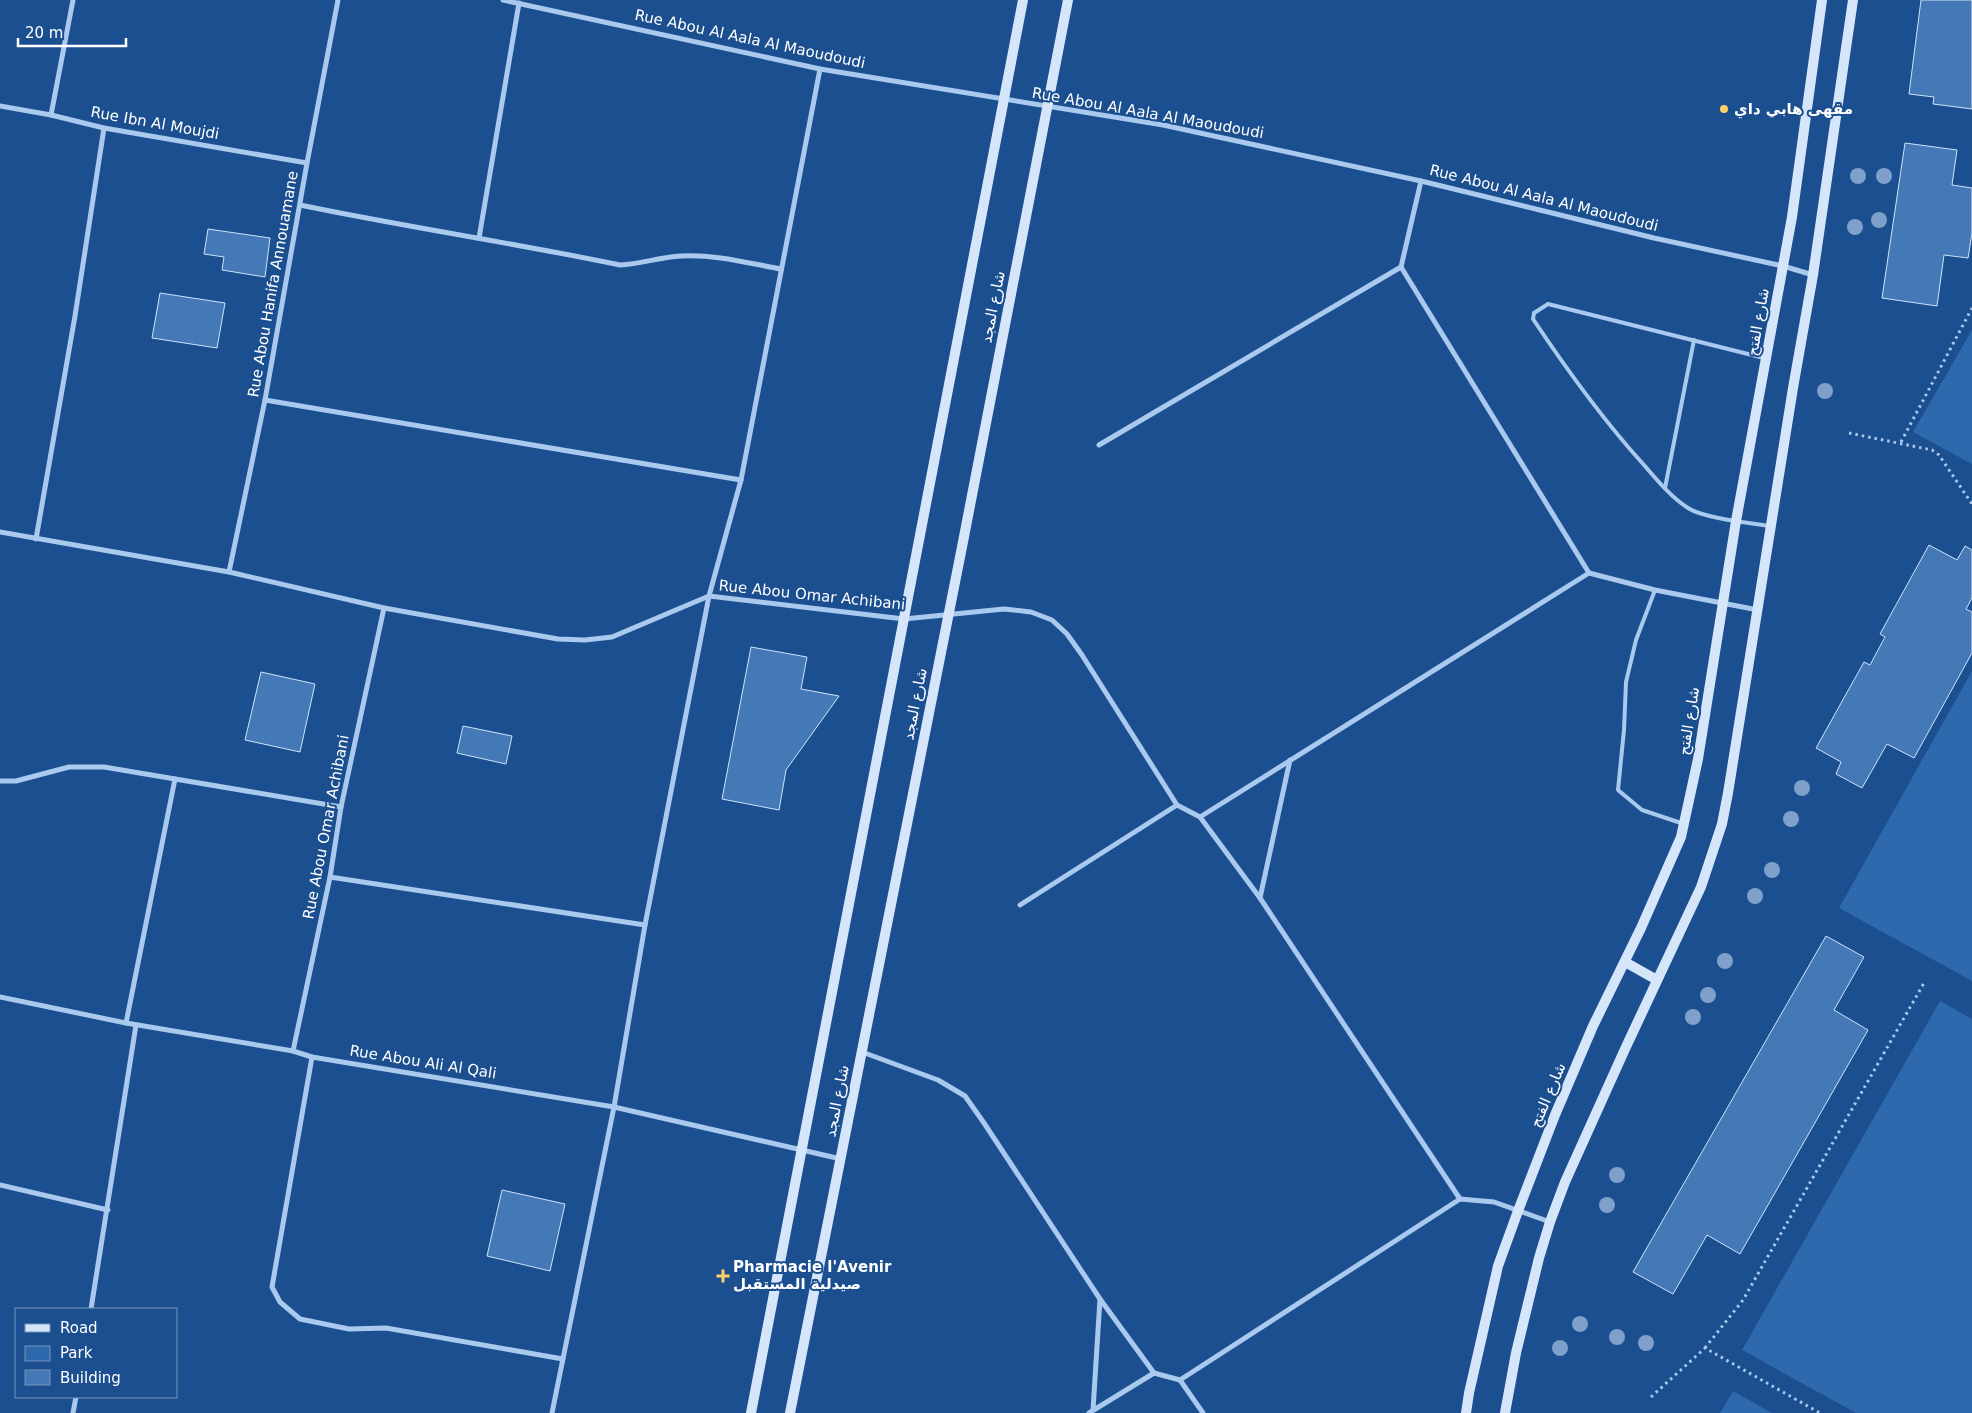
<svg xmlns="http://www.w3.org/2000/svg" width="1972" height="1413" viewBox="0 0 1972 1413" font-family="'DejaVu Sans',Vazirmatn,sans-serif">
<rect width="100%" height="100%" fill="#1b4f8f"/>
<!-- green -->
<g fill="#2e69ad">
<path d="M1972,330V464L1913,432Z"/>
<path d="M1972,671V981L1839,908Z"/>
<path d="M1940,1001L1972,1019V1413H1856L1742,1350Z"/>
<path d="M1733,1391L1772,1413H1720Z"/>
</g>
<!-- building -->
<g fill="#4478b7" stroke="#cfe3fa">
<path d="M1921,0H1972V109L1933,104L1934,97L1909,94Z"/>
<path d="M1905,143L1957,150L1952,185L1972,188V233L1968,258L1944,255L1937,306L1882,298Z"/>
<path d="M208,229L270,238L265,277L222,270L224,257L204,254Z"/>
<path d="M160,293L225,303L217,348L152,338Z"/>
<path d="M1929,545L1957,560L1965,546L1972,550V598L1966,609L1972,612V653L1914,758L1887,744L1862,788L1836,774L1841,762L1816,748L1864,662L1870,665L1885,637L1880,634Z"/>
<path d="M751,647L807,657L801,689L839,696L786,770L779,810L722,799Z"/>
<path d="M261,672L315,684L300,752L245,740Z"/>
<path d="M463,726L512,736L506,764L457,753Z"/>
<path d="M1826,936L1864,957L1834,1010L1868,1030L1740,1254L1707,1235L1673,1294L1633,1272Z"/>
<path d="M502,1190L565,1204L550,1271L487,1256Z"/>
</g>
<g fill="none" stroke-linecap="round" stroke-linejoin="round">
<!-- path -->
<g stroke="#a9c9ee" stroke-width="3" stroke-dasharray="2.5 4" stroke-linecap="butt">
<path d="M1849,433L1932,450L1939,455L1972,504"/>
<path d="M1901,442L1972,308"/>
<path d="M1705,1348L1743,1300L1924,983"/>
<path d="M1651,1397L1705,1348L1820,1413"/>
</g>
<!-- lane -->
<g stroke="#a9c9ee" stroke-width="4">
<path d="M1764,358L1548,304L1534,313L1533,319C1567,370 1603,420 1644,465C1657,480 1671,497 1688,508C1703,518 1750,523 1770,526"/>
<path d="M1665,488L1694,340"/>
<path d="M1655,590L1636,640L1626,682L1624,730L1618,790L1642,810L1684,824"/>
</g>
<!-- street -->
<g stroke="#a9c9ee" stroke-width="5">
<path d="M503,0L820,69L1163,125L1421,181L1654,238L1783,266L1813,275"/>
<path d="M0,106L51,115L104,128L307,163"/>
<path d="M51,115L73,0"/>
<path d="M300,205C406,227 514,243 620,265C642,264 660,257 681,256C714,254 748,263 781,269"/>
<path d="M479,238L519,3"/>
<path d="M1401,267L1589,573L1655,590L1758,610"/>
<path d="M265,400L741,480"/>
<path d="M1099,445L1401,267L1421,181"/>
<path d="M0,532L229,572L384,608L558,639L585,640L612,637L709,596L904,619L1004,609L1031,612L1052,620L1067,634L1082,655L1177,805"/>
<path d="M36,539L75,316L104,128"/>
<path d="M229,572L265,400L307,163L338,0"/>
<path d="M0,781H16L69,767H104L341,807"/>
<path d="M1200,817L1260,898L1460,1199"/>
<path d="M330,877L645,925"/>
<path d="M1260,898L1290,760"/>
<path d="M1020,905L1177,805L1200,817L1589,573"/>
<path d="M0,997L126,1023L293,1051L312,1057L614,1107L841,1159"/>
<path d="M126,1023L175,779"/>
<path d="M293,1051L330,877L341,807L384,608"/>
<path d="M862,1052L938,1080L965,1096L984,1123L1100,1299L1154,1373"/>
<path d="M312,1057L272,1287L280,1302L300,1319L349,1329L386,1328L563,1359"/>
<path d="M0,1185L108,1210"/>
<path d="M91,1309L136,1025"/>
<path d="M1180,1380L1203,1413"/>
<path d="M1093,1410L1100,1299"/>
<path d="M73,1413L76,1397"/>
<path d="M552,1413L614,1107L645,925L709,596L741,480L820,69"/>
<path d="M1089,1413L1154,1373L1180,1380L1460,1199L1494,1202L1550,1222"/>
</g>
<!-- secondary -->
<g stroke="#d6e6fa" stroke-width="10">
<path d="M1625,962L1657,980"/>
<path d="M751,1413L1023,0"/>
<path d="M790,1413L962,547L1068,0"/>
<path d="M1466,1413L1469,1393L1498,1266L1518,1211L1555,1115L1593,1026L1641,928L1681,837L1698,759L1736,521L1792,217L1822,0"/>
<path d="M1505,1413L1516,1353L1539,1258L1550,1222L1565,1182L1625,1049L1701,887L1722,824L1728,793L1793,388L1813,275L1853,0"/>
</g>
</g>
<!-- trees -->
<g fill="#7ea0ca">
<circle cx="1858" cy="176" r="8"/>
<circle cx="1884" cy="176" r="8"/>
<circle cx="1879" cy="220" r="8"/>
<circle cx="1855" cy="227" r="8"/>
<circle cx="1825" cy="391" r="8"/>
<circle cx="1802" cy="788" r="8"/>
<circle cx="1791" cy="819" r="8"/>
<circle cx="1772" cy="870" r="8"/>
<circle cx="1755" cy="896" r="8"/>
<circle cx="1725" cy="961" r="8"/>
<circle cx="1708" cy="995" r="8"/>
<circle cx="1693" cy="1017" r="8"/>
<circle cx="1617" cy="1175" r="8"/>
<circle cx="1607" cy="1205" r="8"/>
<circle cx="1580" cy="1324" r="8"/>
<circle cx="1617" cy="1337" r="8"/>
<circle cx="1646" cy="1343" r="8"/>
<circle cx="1560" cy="1348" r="8"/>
</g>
<!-- markers -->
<g fill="#ffd166" stroke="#1b4f8f" stroke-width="2">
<circle cx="1724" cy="109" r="5"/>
<path d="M720.5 1268.5h5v5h5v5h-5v5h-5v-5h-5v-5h5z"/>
</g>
<g text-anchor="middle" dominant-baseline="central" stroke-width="4" stroke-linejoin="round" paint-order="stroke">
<!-- street labels -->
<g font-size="15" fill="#fff" stroke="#1b4f8f">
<text transform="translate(750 39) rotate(12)">Rue Abou Al Aala Al Maoudoudi</text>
<text transform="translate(1148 113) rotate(10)">Rue Abou Al Aala Al Maoudoudi</text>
<text transform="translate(155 123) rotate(10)">Rue Ibn Al Moujdi</text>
<text transform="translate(1544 198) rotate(14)">Rue Abou Al Aala Al Maoudoudi</text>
<text transform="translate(273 284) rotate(-80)">Rue Abou Hanifa Annouamane</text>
<text transform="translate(993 307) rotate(-79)">شارع المجد</text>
<text transform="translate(1758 322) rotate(-80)">شارع الفتح</text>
<text transform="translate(812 595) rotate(6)">Rue Abou Omar Achibani</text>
<text transform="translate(915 704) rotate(-79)">شارع المجد</text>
<text transform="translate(1689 721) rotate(-81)">شارع الفتح</text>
<text transform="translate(326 827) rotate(-79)">Rue Abou Omar Achibani</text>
<text transform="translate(423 1062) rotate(9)">Rue Abou Ali Al Qali</text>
<text transform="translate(1548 1095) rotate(-67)">شارع الفتح</text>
<text transform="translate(837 1101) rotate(-79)">شارع المجد</text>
</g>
<!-- poi labels -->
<g font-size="15" font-weight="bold" fill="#fff" stroke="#1b4f8f" text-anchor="start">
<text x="1734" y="109">مقهى هابي داي</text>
<text x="733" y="1267">Pharmacie l'Avenir<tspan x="733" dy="17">صيدلية المستقبل</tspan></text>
</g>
</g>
<!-- legend -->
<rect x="15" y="1308" width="162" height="90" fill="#1b4f8f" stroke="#7695bc"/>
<rect x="25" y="1324" width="25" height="8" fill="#d6e6fa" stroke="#7695bc"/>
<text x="60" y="1333" font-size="15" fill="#ffffff">Road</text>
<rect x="25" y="1346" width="25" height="15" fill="#2e69ad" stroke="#7695bc"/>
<text x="60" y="1358" font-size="15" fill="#ffffff">Park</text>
<rect x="25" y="1370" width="25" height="15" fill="#4478b7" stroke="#7695bc"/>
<text x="60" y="1383" font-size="15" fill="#ffffff">Building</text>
<!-- scale -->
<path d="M18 38v8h108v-8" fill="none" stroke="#ffffff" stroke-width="2.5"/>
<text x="25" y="38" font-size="15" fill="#ffffff" stroke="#1b4f8f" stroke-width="4" paint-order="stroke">20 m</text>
</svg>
